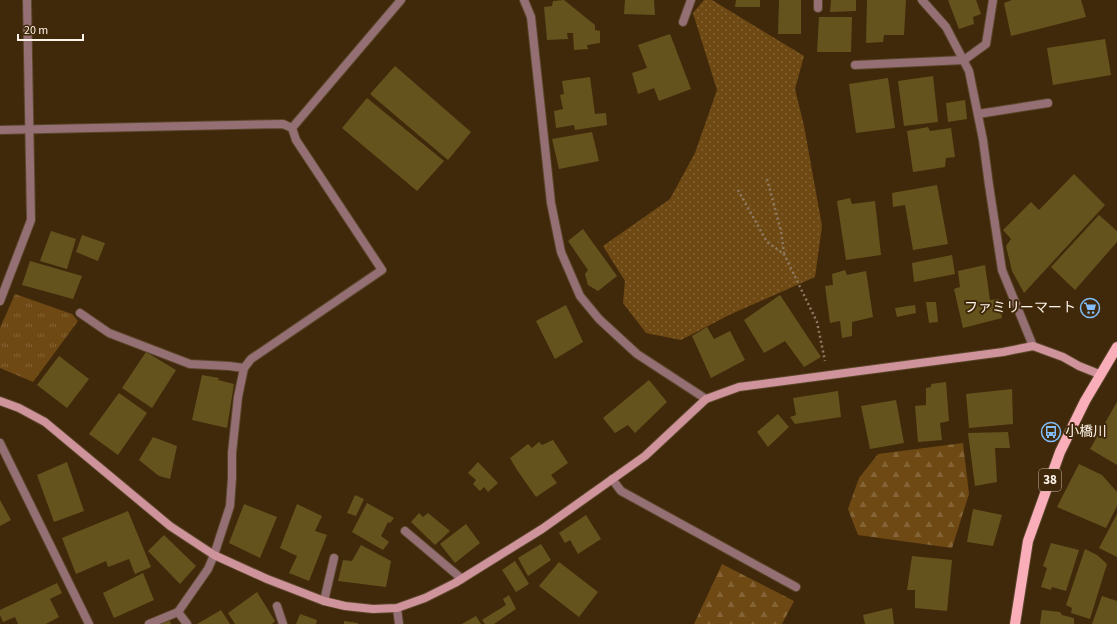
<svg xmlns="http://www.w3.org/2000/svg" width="1117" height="624" viewBox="0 0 1117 624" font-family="'Source Sans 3','Noto Sans JP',sans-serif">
<defs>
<pattern id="grass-tufts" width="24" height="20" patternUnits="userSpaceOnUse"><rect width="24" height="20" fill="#6f4914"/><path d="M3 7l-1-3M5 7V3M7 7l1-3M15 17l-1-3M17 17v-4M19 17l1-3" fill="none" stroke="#846436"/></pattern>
<pattern id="forest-firs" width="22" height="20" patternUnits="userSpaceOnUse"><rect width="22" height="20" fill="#6f4914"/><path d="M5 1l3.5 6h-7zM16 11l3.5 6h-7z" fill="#846436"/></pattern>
<pattern id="park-dots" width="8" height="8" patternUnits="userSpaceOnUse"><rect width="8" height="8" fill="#6f4914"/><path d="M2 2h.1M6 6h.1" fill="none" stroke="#846436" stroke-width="1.8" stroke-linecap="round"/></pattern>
</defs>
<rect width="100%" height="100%" fill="#40290a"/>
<!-- grass -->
<path fill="url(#grass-tufts)" d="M15,294L72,314L78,321L33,382L0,368V328Z"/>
<!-- forest -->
<g fill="url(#forest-firs)">
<path d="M963,443L969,494L952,548L858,535L848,509L859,478L878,454Z"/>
<path d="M722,564L794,601L782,624H694Z"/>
</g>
<!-- park -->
<path fill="url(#park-dots)" d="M704,0H712L804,56L795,89L804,126L822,226L815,277L729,315L681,340L646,333L623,303L625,281L603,246L670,199L695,153L717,90L693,13Z"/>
<!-- building -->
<g fill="#65531e">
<path d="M564,0L595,25V30L600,31V43L587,45L588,49L574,50L573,33H567L568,39L547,40L544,7L552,6L553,1Z"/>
<path d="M625,0H654L655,15L624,14Z"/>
<path d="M736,0H760V7H735Z"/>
<path d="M779,0H801V34H778Z"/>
<path d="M831,0H856V11L830,12Z"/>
<path d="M867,0H906L904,35H884L883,42L866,43Z"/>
<path d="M948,0H976L981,14L973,17L974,24L959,29Z"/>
<path d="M1012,0H1081L1086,17L1011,36L1004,3Z"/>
<path d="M819,17H852L851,52H817Z"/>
<path d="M670,34L691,89L659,101L654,88L638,94L632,73L647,68L638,45Z"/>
<path d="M1105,39L1111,75L1053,85L1047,48Z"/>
<path d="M395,66L471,132L448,160L370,94Z"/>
<path d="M933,76L938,122L904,126L898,81Z"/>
<path d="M590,77L595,114L606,113L607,125L575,130L574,125L556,128L554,111L563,109L560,95L564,94L562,81Z"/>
<path d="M888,78L895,128L856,133L849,84Z"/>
<path d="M367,98L444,161L417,191L342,128Z"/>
<path d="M965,100L967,119L948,122L946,103Z"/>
<path d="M928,127L930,131L951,128L955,157L946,158L945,167L913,172L907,131Z"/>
<path d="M592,132L599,161L559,169L552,139Z"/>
<path d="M1074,174L1105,205L1024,293L1012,271L1006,246L1011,239L1003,230L1031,202L1039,210Z"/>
<path d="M937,185L948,244L913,250L905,205L893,207L892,193Z"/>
<path d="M850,198L852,204L875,201L881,255L846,260L837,201Z"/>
<path d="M1099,215L1117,231V242L1075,290L1051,267Z"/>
<path d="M583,229L617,276L598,291L588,285L585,274L588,270L568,241Z"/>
<path d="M51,231L76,239L67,269L40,261Z"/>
<path d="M82,235L105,243L98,261L76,252Z"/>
<path d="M952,255L955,274L914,282L912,263Z"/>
<path d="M30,261L82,276L73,299L22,285Z"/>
<path d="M985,265L990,300L999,299L1002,318L963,328L954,289L960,287L958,271Z"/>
<path d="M845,270L847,275L866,271L873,317L852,322V336L842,338L840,321L830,323L825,286L833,285L832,274Z"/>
<path d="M780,295L821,357L804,367L785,341L764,353L744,320Z"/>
<path d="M926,302H936L938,322L929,323Z"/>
<path d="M566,305L583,342L555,359L536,321Z"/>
<path d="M915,305L916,313L897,317L895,308Z"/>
<path d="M707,327L714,339L730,331L745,360L711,378L692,336Z"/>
<path d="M146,352L176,370L152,408L122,388Z"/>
<path d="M59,356L89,379L67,408L37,385Z"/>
<path d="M202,375L219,378L218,380L234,384L227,428L192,420Z"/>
<path d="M649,380L667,402L635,433L628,425L615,433L603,418Z"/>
<path d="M946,382L949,421L940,423L942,440L918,442L915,406L926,405V388L931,387V384Z"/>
<path d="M1012,389L1013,424L969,428L966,394Z"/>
<path d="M838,391L841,417L795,424L790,417L796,415L793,398Z"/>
<path d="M119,393L147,413L118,455L89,434Z"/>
<path d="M896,400L904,443L870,449L861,406Z"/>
<path d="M1117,402V465L1090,449Z"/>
<path d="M778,414L789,427L768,447L757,432Z"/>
<path d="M1008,432L1010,448H995L997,482L975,486L968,433Z"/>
<path d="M153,437L177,446L170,479L159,476L139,460Z"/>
<path d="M553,440L568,463L551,475L557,483L536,497L517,470L510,458L528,444L532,448L539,442L542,445Z"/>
<path d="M67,462L84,511L54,522L37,475Z"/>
<path d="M478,462L498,483L488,492L484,487L480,491L473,484L476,480L468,473Z"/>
<path d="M1079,464L1102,475L1117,492V506L1106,528L1057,507Z"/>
<path d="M355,495L364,499L356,516L347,513Z"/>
<path d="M0,500L11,520L0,526Z"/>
<path d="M367,503L394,518L390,523L388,522L381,536L389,542L383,550L352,532Z"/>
<path d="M244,504L277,517L260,558L229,543Z"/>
<path d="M297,504L322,516L315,531L327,535L309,581L289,573L297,556L280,548Z"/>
<path d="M973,509L1002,515L993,546L967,542Z"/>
<path d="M128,511L151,567L135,574L129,559L108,567L106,561L76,574L62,538Z"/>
<path d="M419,513L423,517L428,513L450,531L435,545L411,522Z"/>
<path d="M1117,514V557L1099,548Z"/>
<path d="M586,515L601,539L578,554L570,540L565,543L559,533Z"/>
<path d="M466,524L480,543L455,563L440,544Z"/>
<path d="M164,535L196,566L180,584L148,551Z"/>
<path d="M1051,543L1079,550L1066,591L1052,587L1051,590L1041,587L1047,568L1043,566Z"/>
<path d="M541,544L551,560L528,576L518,558Z"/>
<path d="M361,545L391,561L386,587L338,581L343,560L352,561Z"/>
<path d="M1085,549L1097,555L1107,564L1090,619L1071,613L1072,608L1066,605Z"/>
<path d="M912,556L952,560L947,611L915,608V590H907Z"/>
<path d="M515,561L529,584L516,592L502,570Z"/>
<path d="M559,562L598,592L579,617L539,586Z"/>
<path d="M143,573L154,600L114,618L103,593Z"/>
<path d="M57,583L62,593L50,599L59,617L46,624H18L15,617L3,622L0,615V610Z"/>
<path d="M257,592L275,621L272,624H235L228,613Z"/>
<path d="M509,595L516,609L494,624H485L482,620L506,605L503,599Z"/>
<path d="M1102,596L1117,601V624H1092Z"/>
<path d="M892,608L894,624H865L863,615Z"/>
<path d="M221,610L230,624H197Z"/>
<path d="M1042,610L1060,612L1062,615L1074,618V624H1040Z"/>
<path d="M300,614L317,620L316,624H296Z"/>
<path d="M476,616L481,624H462Z"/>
<path d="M169,619L171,624H158Z"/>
<path d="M344,621L358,623V624H344Z"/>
</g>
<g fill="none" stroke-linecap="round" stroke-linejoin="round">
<!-- lane casing -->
<g stroke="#5a4529" stroke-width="10">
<g id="lane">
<path d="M214,555L230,506L232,478V453L238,397L244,368"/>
<path d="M277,606L283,624"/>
</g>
</g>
<!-- street casing -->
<g stroke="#5a4529" stroke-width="10">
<g id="street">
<path d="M524,0L531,17L551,203L561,252L580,296L599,319L637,354L706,399"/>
<path d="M818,0V8"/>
<path d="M922,0L946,27L969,71L983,140L989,185L1002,270L1033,346"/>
<path d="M683,22L691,0"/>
<path d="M855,65L964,60L986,44L993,0"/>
<path d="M978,114L1048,103"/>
<path d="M292,128L401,0"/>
<path d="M0,130L283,124L292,128L296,140L382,270L251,359L244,368L229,366L190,364L109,333L80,313"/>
<path d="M0,301L31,220L27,0"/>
<path d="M0,443L89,624"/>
<path d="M612,479L621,491L796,587"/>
<path d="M405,531L462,579"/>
<path d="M324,601L334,558"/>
<path d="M397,608L399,624"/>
<path d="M178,612L187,624"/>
<path d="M149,624L178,612L208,569L214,555"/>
</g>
</g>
<!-- secondary casing -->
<g stroke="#5a4529" stroke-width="10">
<path id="secondary" d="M0,401L19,408L45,422L170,526L214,555L267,579L324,601L345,606L373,609L397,608L425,598L455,583L542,529L645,456L706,399L739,387L1003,352L1033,346L1063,357L1079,366L1099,374"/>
</g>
<!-- primary casing -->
<g stroke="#5a4529" stroke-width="12">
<path id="primary" d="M1015,624L1028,541L1060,452L1085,401L1117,347"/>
</g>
<!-- path -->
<g stroke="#8d7b65" stroke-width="2.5" stroke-dasharray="2 3" stroke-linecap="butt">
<path d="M767,179L781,231L784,253"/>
<path d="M738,190L767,242L784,254L817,322L825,361"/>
</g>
<!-- lane -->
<use href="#lane" stroke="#946f74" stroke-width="8"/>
<!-- street -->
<use href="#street" stroke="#946f74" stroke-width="8"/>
<!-- secondary -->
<use href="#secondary" stroke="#ce939b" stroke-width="8"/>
<!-- primary -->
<use href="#primary" stroke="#faaeb9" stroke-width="10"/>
</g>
<!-- icons -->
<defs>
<g id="supermarket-ring" transform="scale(1)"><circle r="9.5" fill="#40290a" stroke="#81bdfa" stroke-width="1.5"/><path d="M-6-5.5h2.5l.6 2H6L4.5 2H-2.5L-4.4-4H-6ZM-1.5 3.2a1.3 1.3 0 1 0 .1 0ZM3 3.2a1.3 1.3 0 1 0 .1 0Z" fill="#81bdfa"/></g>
<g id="bus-ring" transform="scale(1)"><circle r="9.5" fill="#40290a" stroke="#81bdfa" stroke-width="1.5"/><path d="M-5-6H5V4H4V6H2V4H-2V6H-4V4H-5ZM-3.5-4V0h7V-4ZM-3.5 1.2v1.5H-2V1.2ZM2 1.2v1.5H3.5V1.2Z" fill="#81bdfa"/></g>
</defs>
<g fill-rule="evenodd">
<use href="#supermarket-ring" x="1090" y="308"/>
<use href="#bus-ring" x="1051" y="432"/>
</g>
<g text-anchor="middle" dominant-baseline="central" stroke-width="4" stroke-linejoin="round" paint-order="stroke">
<!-- shield labels -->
<rect fill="#40290a" stroke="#c4b6a5" stroke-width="1" x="1039" y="469" width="22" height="22" rx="3"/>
<g font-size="13" font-weight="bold" fill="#fdf3e8">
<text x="1050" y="480">38</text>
</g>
<!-- poi labels -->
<g font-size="14" fill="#fdf3e8" stroke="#40290a" text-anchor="end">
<text x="1076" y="308">ファミリーマート</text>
<text x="1065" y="432" text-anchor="start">小橋川</text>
</g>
</g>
<!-- scale -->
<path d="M18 34v6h65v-6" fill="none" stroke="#fdf3e8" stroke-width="2"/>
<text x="24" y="34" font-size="12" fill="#fdf3e8" stroke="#40290a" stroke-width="3" paint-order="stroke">20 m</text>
</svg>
